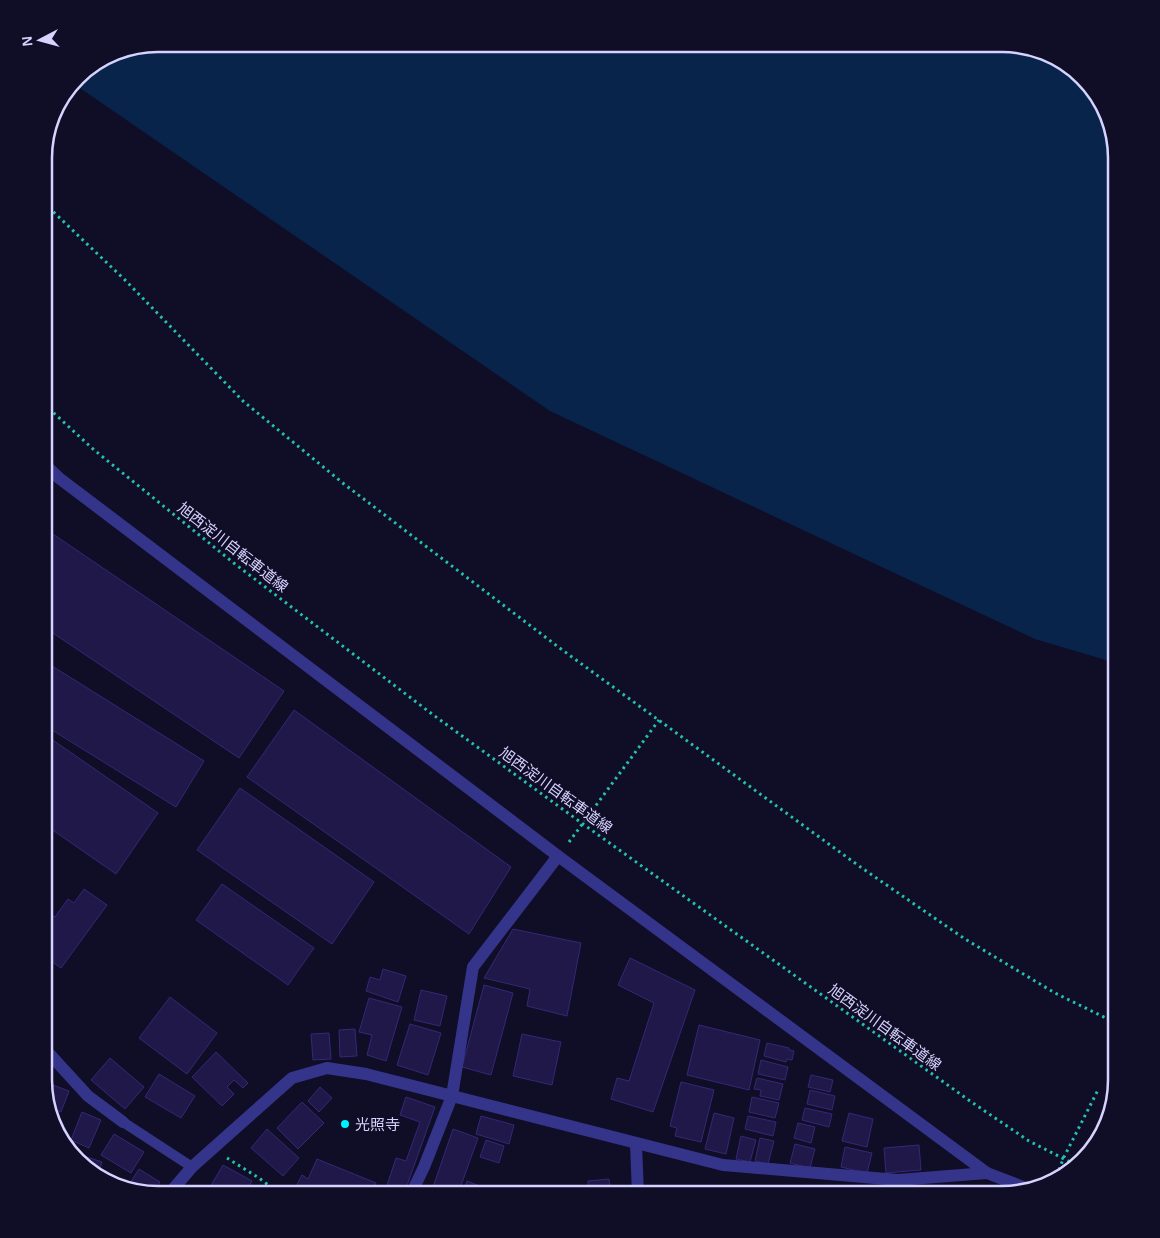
<svg xmlns="http://www.w3.org/2000/svg" width="1160" height="1238" viewBox="0 0 1160 1238" font-family="Helvetica,'Noto Sans JP',sans-serif">
<rect width="100%" height="100%" fill="#100d27"/>
<!-- water -->
<path fill="#08244b" d="M158,44H1009L1053,56L1092,88L1116,158V663L1035,639L550,411L74,84L82,72L115,52Z"/>
<!-- building -->
<g fill="#1f1849" stroke="#342877">
<path d="M44,528L284,691L239,758L44,627Z"/>
<path d="M44,661L204,761L176,807L44,725Z"/>
<path d="M294,710L511,867L469,934L247,777Z"/>
<path d="M47,736L158,813L116,874L44,824V740Z"/>
<path d="M240,788L374,882L332,944L197,850Z"/>
<path d="M222,884L314,948L288,985L196,920Z"/>
<path d="M84,889L107,905L61,968L44,956V909L55,917L68,899L74,903Z"/>
<path d="M513,929L581,943L567,1016L527,1006L530,989L484,978Z"/>
<path d="M630,958L695,990L653,1112L611,1099L617,1078L629,1081L654,1003L618,985Z"/>
<path d="M383,969L406,976L398,1002L366,991L370,977L380,980Z"/>
<path d="M484,985L513,993L491,1075L462,1067Z"/>
<path d="M421,990L447,996L440,1026L414,1020Z"/>
<path d="M170,997L217,1033L187,1074L139,1038Z"/>
<path d="M369,998L402,1007L386,1061L367,1055L372,1035L359,1032Z"/>
<path d="M410,1024L441,1033L428,1075L397,1065Z"/>
<path d="M699,1025L760,1040L749,1090L687,1075Z"/>
<path d="M355,1029L357,1056L340,1057L339,1030Z"/>
<path d="M329,1033L331,1059L313,1060L311,1034Z"/>
<path d="M522,1034L561,1042L552,1085L513,1076Z"/>
<path d="M767,1043L789,1048V1050L794,1051L792,1060L787,1059L786,1062L764,1056Z"/>
<path d="M216,1052L248,1083L243,1088L234,1080L227,1087L234,1094L222,1106L192,1077Z"/>
<path d="M110,1058L144,1087L125,1109L91,1080Z"/>
<path d="M761,1060L788,1067L785,1080L758,1074Z"/>
<path d="M159,1074L195,1096L181,1118L145,1097Z"/>
<path d="M811,1075L833,1080L830,1092L808,1087Z"/>
<path d="M757,1078L783,1084L779,1100L760,1096L761,1090L754,1089Z"/>
<path d="M681,1082L714,1090L701,1142L675,1136L677,1128L670,1126Z"/>
<path d="M53,1085L69,1091L61,1112L54,1109L49,1095Z"/>
<path d="M320,1087L332,1098L319,1112L308,1101Z"/>
<path d="M810,1090L835,1096L832,1110L807,1104Z"/>
<path d="M406,1097L435,1107L404,1194H384L396,1158L406,1161L420,1122L400,1115Z"/>
<path d="M752,1097L779,1103L775,1118L749,1112Z"/>
<path d="M302,1102L324,1123L298,1149L277,1128Z"/>
<path d="M805,1108L832,1114L829,1127L802,1120Z"/>
<path d="M82,1112L101,1120L89,1148L71,1140Z"/>
<path d="M714,1113L734,1118L726,1154L705,1149Z"/>
<path d="M849,1113L873,1119L867,1147L842,1141Z"/>
<path d="M481,1116L514,1125L509,1144L476,1134Z"/>
<path d="M748,1116L776,1122L773,1136L745,1129Z"/>
<path d="M798,1123L815,1127L811,1143L794,1138Z"/>
<path d="M267,1129L299,1158L283,1176L251,1148Z"/>
<path d="M453,1129L478,1138L458,1194H444L432,1190Z"/>
<path d="M114,1134L144,1152L131,1173L101,1155Z"/>
<path d="M741,1136L756,1140L750,1162L736,1159Z"/>
<path d="M760,1138L774,1141L768,1164L755,1161Z"/>
<path d="M486,1140L504,1146L499,1163L480,1157Z"/>
<path d="M795,1144L815,1149L810,1168L790,1163Z"/>
<path d="M919,1145L921,1170L886,1173L884,1148Z"/>
<path d="M845,1147L872,1153L867,1173L841,1167Z"/>
<path d="M72,1152L102,1162L98,1175L72,1153Z"/>
<path d="M317,1159L376,1183L372,1194H323L318,1192L317,1194H292L302,1175L308,1179Z"/>
<path d="M223,1165L252,1181L245,1194H206Z"/>
<path d="M139,1169L160,1182L153,1193L131,1188L128,1186Z"/>
<path d="M609,1179L611,1194H589L588,1181Z"/>
<path d="M467,1181L477,1185L474,1194H463Z"/>
</g>
<g fill="none" stroke-linecap="round" stroke-linejoin="round">
<!-- path -->
<g stroke="#25c1b0" stroke-width="3" stroke-dasharray="2.5 4" stroke-linecap="butt">
<path d="M44,203L126,281L243,401L344,484L561,649L859,866L965,939L1055,993L1116,1023"/>
<path d="M44,404L93,449L235,564L432,714L583,824L970,1101L1029,1141L1076,1165"/>
<path d="M569,842L659,720"/>
<path d="M227,1158L259,1178L280,1194"/>
<path d="M1057,1176L1063,1159L1098,1090"/>
</g>
<!-- service -->
<path stroke="#34358a" stroke-width="10" d="M123,1122L192,1167"/>
<!-- minor -->
<g stroke="#34358a" stroke-width="12">
<path d="M44,1048L88,1096L123,1122"/>
<path d="M636,1144L638,1194"/>
<path d="M169,1194L192,1167L292,1078L327,1068L366,1074L723,1165L898,1180L987,1173"/>
<path d="M411,1194L424,1167L452,1096L473,967L558,856L987,1173L1023,1187"/>
</g>
<!-- tertiary -->
<path stroke="#34358a" stroke-width="12" d="M44,464L59,478L558,856"/>
</g>
<!-- markers -->
<circle fill="#00f0fe" stroke="#100d27" stroke-width="2" cx="345" cy="1124" r="5"/>
<g text-anchor="middle" dominant-baseline="central" stroke-width="5" stroke-linejoin="round" paint-order="stroke">
<!-- street labels -->
<g font-size="15" fill="#d6d3ff" stroke="#100d27">
<text transform="translate(233 547) rotate(38)">旭西淀川自転車道線</text>
<text transform="translate(556 790) rotate(36)">旭西淀川自転車道線</text>
<text transform="translate(885 1027) rotate(36)">旭西淀川自転車道線</text>
</g>
<!-- poi labels -->
<g font-size="15" fill="#d6d3ff" stroke="#100d27" text-anchor="start">
<text x="355" y="1124">光照寺</text>
</g>
</g>
<!-- crop -->
<path d="M0 0H1160V1238H0ZM158 52H1002A106 106 0 0 1 1108 158V1080A106 106 0 0 1 1002 1186H158A106 106 0 0 1 52 1080V158A106 106 0 0 1 158 52Z" fill="#100d27" fill-rule="evenodd"/>
<path fill="none" stroke="#d6d3ff" stroke-width="2.5" d="M158 52H1002A106 106 0 0 1 1108 158V1080A106 106 0 0 1 1002 1186H158A106 106 0 0 1 52 1080V158A106 106 0 0 1 158 52Z"/>
<!-- north arrow -->
<g transform="translate(40 40) rotate(264)" stroke="#100d27" stroke-width="4" paint-order="stroke">
<path d="M0-4L9 19L0 12L-9 19Z" fill="#d6d3ff"/>
<text y="-8" font-size="14" font-weight="bold" text-anchor="middle" fill="#d6d3ff">N</text>
</g>
</svg>
